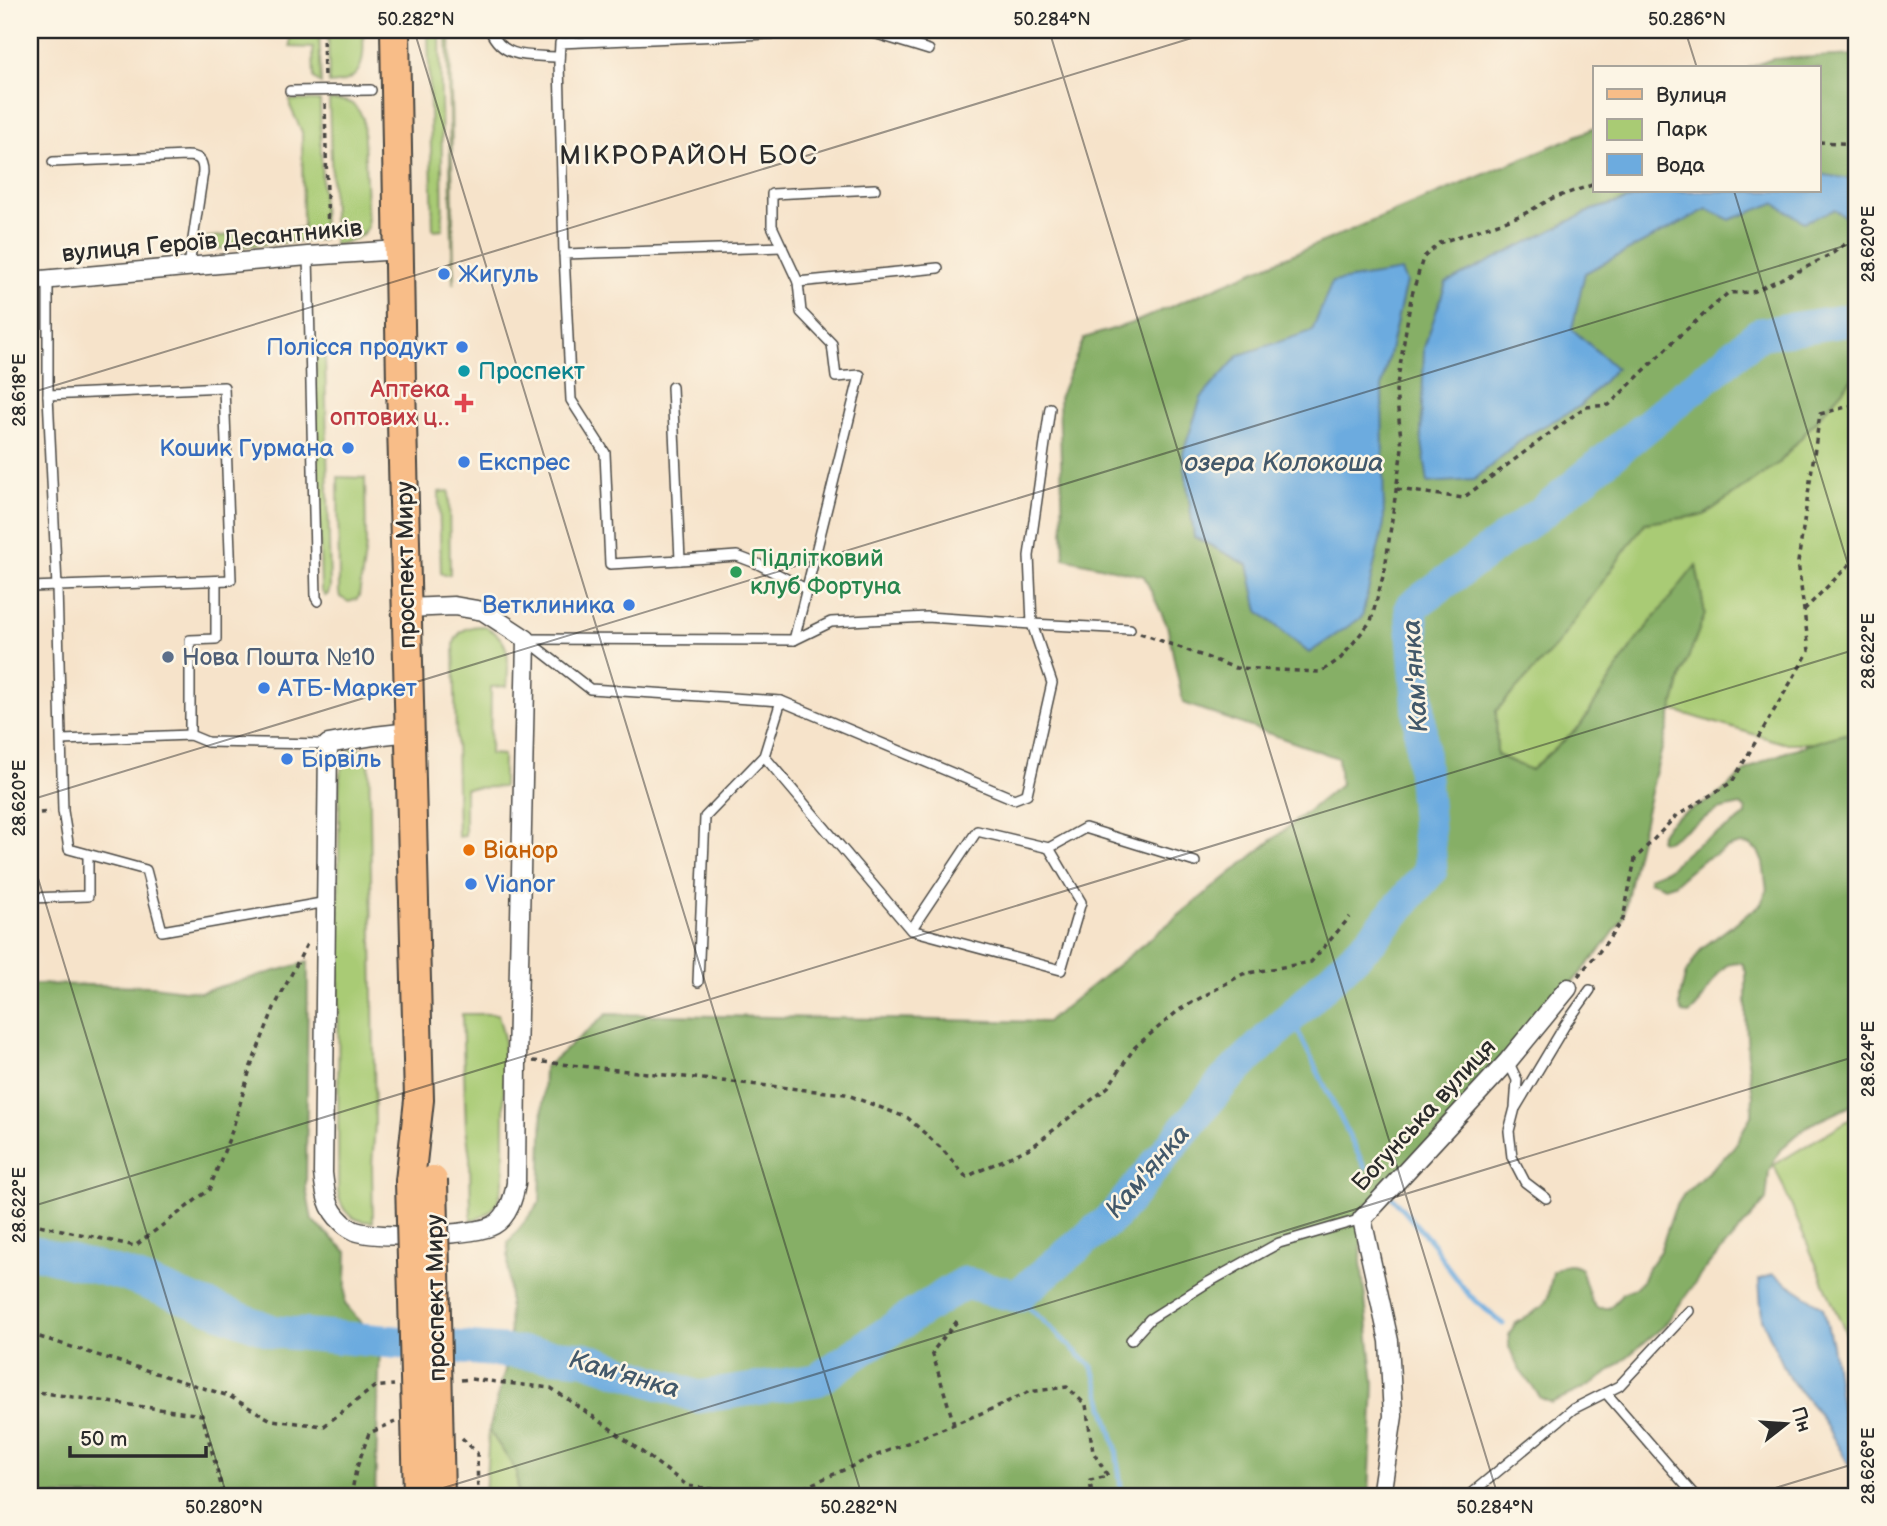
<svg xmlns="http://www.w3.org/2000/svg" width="1887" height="1526" viewBox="0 0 1887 1526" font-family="'Balsamiq Sans',sans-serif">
<rect width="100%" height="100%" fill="#fcf5e5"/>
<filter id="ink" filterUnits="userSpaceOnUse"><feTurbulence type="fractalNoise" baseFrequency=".0143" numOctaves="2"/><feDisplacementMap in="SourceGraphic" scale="14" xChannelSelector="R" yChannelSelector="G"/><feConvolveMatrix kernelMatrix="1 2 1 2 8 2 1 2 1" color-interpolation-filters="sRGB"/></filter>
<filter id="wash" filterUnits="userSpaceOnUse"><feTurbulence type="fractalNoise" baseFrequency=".00686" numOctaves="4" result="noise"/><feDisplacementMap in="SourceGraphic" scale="28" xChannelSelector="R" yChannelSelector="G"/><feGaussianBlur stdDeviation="1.57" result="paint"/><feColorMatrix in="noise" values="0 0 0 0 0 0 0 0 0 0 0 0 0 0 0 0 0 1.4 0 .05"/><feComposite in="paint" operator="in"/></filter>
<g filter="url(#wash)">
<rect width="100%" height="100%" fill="#f6e3ca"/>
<!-- green -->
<g fill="#a9cb74" stroke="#6a7b50" stroke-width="2">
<path d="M290,30H319L321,84L314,79L313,48L290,47Z"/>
<path d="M328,30H363C364,58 366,82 329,84Z"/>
<path d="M428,30H440L443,229L433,230Z"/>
<path d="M447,30H450L454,283H453Z"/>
<path d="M290,100L320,101L323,239L204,250L201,238L303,228L302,132L290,106Z"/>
<path d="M329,100C348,100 354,101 363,118L368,227C360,240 348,242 334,245Z"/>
<path d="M315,354H325L330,587L328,594L325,596L321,590Z"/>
<path d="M1857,373V744L1855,743H1783L1672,710L1682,674L1705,614L1696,566L1632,646L1580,726L1531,770L1497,755L1496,711L1556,646L1645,523L1704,515L1780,462Z"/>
<path d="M338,477L365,478L366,546L359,596L357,599L349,602L340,597L339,593Z"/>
<path d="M449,491L450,574L445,575L441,573L439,492Z"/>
<path d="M484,626C512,639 509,660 507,686L491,687L490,754L503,755V787L465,788V836L458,837L454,643C459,629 470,626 484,626Z"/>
<path d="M353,748L369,751L375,1124L372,1166L373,1222C353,1222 341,1212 338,1192L339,817C340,797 335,762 353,748Z"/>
<path d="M462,1014H498L504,1038V1176C500,1199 497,1215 471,1220L470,1157L466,1128Z"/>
<path d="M1857,1115V1356L1835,1309L1774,1165Z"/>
<path d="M489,1430L517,1472L518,1496H485Z"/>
</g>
<!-- forest -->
<g fill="#86af66" stroke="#586d48" stroke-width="2">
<path d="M1857,55V373L1780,462L1704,515L1645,523L1556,646L1496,711L1497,755L1531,770L1580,726L1632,646L1696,565L1705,614L1682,674L1655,775L1635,859L1623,919L1603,947L1568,988L1362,1219L1361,1261L1374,1384L1369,1496H518L517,1472L489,1430L510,1351L508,1243L540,1202L544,1068L607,1014L1047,1022L1340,785L1338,758L1183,703L1167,625L1144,576L1064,558L1059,398L1084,338L1135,322L1284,258L1595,128V191H1819V68H1748L1772,59Z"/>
<path d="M1857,731V1103L1807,1126L1780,1150L1769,1171L1766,1200L1705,1269L1664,1326L1604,1376L1582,1389L1551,1403L1541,1398L1519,1369L1509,1347V1335L1515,1324L1543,1306L1548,1297L1553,1272C1563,1265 1570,1262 1581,1269L1591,1301L1597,1308H1609L1618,1299L1622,1293L1635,1288L1643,1280L1648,1268L1660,1251L1674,1210L1684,1194L1732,1150L1752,1114L1753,1096L1748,1061L1746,1016V972L1742,963C1716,956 1708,1002 1689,1014L1683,1013L1680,1007V997L1686,973L1702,948L1761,904L1767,890L1763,863L1758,851L1750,845L1740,844L1727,848L1700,862L1674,884L1665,887L1649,881V877C1655,873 1663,873 1669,868C1679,860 1688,850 1699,843C1714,834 1732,828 1746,815V810L1741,805L1718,810L1667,841H1661L1659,839C1665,816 1696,810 1713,798C1726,791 1735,779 1746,771C1771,754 1827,738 1857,731Z"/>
<path d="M308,962L306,1188L312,1220L347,1252L345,1304L380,1345L375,1496H30V984L153,986L200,992Z"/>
</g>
<!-- water -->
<g fill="#6cabdf" stroke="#4c6b85" stroke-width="2">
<path d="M1819,174L1857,180V224L1834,210L1804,222L1774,203L1730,220L1707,209L1585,273L1572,329L1616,368L1580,406L1526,436L1474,480L1428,483L1421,435L1424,348L1446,283L1592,210L1658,191H1819Z"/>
<path d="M1401,271L1406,282L1382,385L1384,524L1362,617L1309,653L1258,611L1248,565L1194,537L1183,453L1201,398L1239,355L1312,331L1332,282Z"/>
<path d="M1773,1274L1823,1307L1832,1345L1843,1419L1857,1446V1478L1819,1414L1789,1378L1762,1319L1759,1280Z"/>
</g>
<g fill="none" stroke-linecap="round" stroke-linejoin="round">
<!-- stream -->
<g stroke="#6cabdf" stroke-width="5">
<path d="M1291,1017L1365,1168"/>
<path d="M1391,1196L1433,1244L1447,1266L1469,1295L1503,1324"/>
<path d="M1017,1296L1093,1368L1116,1448L1122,1496"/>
</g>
<!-- river -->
<path stroke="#6cabdf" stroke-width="33" d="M30,1251L125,1275L275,1332L584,1358L698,1397L817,1380L909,1318L964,1283L1017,1296L1115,1215L1224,1081L1371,940L1431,870L1411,607L1546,509L1759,334L1857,319"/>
</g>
</g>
<g filter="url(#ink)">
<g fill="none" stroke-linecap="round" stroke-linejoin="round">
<!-- service casing -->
<g stroke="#494743" stroke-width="12">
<g id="service">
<path d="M490,30C503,60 530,55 559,57"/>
<path d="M864,30L929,50"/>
<path d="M290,91L371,90"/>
<path d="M53,162L186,156C198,156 203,159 203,172L189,266"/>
<path d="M564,254L559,63L560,43L855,30"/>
<path d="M308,256L316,598L318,601"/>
<path d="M48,279V395L57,587L63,811L69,849L146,870L162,931L327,902"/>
<path d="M798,282L772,226V194L875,189"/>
<path d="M672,387L680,560L610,564L605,453L571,400L564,254L782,247"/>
<path d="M680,560L737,556L758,564L806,589"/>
<path d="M30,587L231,580L224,387L48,395"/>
<path d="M526,639L794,640L831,622L927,617L1032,624L1130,629"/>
<path d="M527,640L590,689L781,701L1014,799L1027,794L1052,683L1032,624L1029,556L1050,408"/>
<path d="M794,640L860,375L836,377L832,344L801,312L798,282L938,268"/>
<path d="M190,735V640L216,639V581"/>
<path d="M62,740L190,735L207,742L328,744"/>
<path d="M764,756L911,930L1061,970L1081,902L1049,848L977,831L911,930"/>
<path d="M1049,848L1085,828L1195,862"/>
<path d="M30,898L88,896V855"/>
<path d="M698,982L705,817L764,756L781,701"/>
<path d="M1508,1061L1517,1080L1515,1108L1509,1131L1512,1157L1525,1182L1546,1198"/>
<path d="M1516,1107L1565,1025L1590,990"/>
<path d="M1131,1340L1150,1319L1207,1283L1279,1243L1362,1219"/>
<path d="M1606,1393L1695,1496"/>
<path d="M1468,1496L1573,1409L1619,1386L1689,1311"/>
</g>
</g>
<!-- minor casing -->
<g stroke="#494743" stroke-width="21">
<g id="minor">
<path d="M30,281L308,256L399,250"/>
<path d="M407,608L454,606L483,611L526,639L517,1060L516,1183C514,1197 508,1217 494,1225C475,1236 376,1239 355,1231C351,1229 345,1226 342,1222C327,1209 325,1192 323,1173L328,744L374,736L410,732"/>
<path d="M1381,1496L1393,1416L1389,1341L1362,1219L1508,1061L1568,988"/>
</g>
</g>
<!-- primary casing -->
<g stroke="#494743" stroke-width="32">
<path id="primary" d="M395,30L401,383L419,1100L410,1181"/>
</g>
<!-- path -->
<g stroke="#494743" stroke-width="3.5" stroke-dasharray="5 5" stroke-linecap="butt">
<path d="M323,30L324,79"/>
<path d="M325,104L328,240"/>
<path d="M1819,142L1857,144"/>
<path d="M1397,489L1463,498L1585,407L1609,405L1677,338L1728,293L1752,292L1803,269L1833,253L1857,235"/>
<path d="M1804,610L1857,557"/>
<path d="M1140,633L1236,668L1321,672L1341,658L1371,621L1385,569L1402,448L1396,391L1411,298L1423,258L1439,243L1522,215L1553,198L1595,184"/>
<path d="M30,814L50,812"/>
<path d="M1578,976L1603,947L1623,919L1635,859L1675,817L1732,782L1809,651L1798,562L1820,414L1857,404"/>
<path d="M533,1061L845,1094L908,1118L942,1149L966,1177L1032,1147L1108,1087L1135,1047L1179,1010L1243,974L1311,962L1350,917"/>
<path d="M30,1223L135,1246L209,1190L232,1131L251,1066L274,1008L308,942"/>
<path d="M30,1334L229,1396L271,1420L324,1426L374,1387L394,1385"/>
<path d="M461,1380L470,1379L551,1388L604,1424L688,1486L766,1496"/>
<path d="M30,1391L202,1415L224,1496"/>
<path d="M954,1424L932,1352L958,1320"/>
<path d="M462,1438L477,1453L478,1496"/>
<path d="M351,1496L356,1470L369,1433L395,1422"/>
<path d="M785,1496L875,1456L994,1408L1028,1392L1067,1387L1086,1405L1093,1452L1108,1476L1090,1480L1092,1496"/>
</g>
<!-- service -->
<use href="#service" stroke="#fff" stroke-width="9"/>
<!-- minor -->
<use href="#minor" stroke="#fff" stroke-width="18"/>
<!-- primary -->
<use href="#primary" stroke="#f8bd88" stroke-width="28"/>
<!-- primary-bridge casing -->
<g stroke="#494743" stroke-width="32" stroke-linecap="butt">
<g id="primary-bridge">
<path d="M433,1180L440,1496"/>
<path d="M410,1181L418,1496"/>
</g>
</g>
<!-- primary-bridge -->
<use href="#primary-bridge" stroke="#f8bd88" stroke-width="28"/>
</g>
</g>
<!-- ticks -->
<path fill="none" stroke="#2b2b2b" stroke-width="2" stroke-opacity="0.45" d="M414,30L862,1496M1049,30L1498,1496M1685,30L1697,68M1734,191L1857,594M30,393L1218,30M30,800L1857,242M30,852L227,1496M30,1207L1857,649M417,1496L1857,1056M1749,1496L1857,1463"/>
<!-- markers -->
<g fill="#3f7fe0" stroke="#fcf5e5" stroke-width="2.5">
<circle cx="444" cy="274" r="7"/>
<circle cx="462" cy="347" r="7"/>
<circle cx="348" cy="448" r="7"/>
<circle cx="464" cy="462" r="7"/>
<circle cx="629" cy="605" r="7"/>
<circle cx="264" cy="688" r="7"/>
<circle cx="287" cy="759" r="7"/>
<circle cx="471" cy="884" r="7"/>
</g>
<circle fill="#0f9aa8" stroke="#fcf5e5" stroke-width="2.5" cx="464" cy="371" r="7"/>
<path fill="#e0444e" stroke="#fcf5e5" stroke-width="2.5" d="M460.5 392.5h7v7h7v7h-7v7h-7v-7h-7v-7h7z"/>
<circle fill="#2e9e5b" stroke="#fcf5e5" stroke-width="2.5" cx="736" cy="572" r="7"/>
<circle fill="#5c6f8a" stroke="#fcf5e5" stroke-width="2.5" cx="168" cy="657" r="7"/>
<circle fill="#e8710a" stroke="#fcf5e5" stroke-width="2.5" cx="469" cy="850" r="7"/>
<g text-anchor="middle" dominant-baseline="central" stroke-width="5" stroke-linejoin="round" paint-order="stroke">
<!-- street labels -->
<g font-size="24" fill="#2b2b2b" stroke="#fcf5e5">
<text transform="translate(212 241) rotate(-5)">вулиця Героїв Десантників</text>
<text transform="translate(406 565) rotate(-91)">проспект Миру</text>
<text transform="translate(1424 1115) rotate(-47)">Богунська вулиця</text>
<text transform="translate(436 1298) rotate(-91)">проспект Миру</text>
</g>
<!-- shop labels -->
<g font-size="24" fill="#366cbe" stroke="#fcf5e5" text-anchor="start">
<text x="458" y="274">Жигуль</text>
<text x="448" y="347" text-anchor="end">Полісся продукт</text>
<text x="334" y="448" text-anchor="end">Кошик Гурмана</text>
<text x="478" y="462">Експрес</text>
<text x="615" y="605" text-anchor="end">Ветклиника</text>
<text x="278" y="688">АТБ-Маркет</text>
<text x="301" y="759">Бірвіль</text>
<text x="485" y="884">Vianor</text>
</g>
<!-- culture labels -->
<g font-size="24" fill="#0d838f" stroke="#fcf5e5" text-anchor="start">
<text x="478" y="371">Проспект</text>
</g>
<!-- health labels -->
<g font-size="24" fill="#be3a42" stroke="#fcf5e5" text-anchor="end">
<text x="450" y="389">Аптека<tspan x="450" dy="28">оптових ц‥</tspan></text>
</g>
<!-- leisure labels -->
<g font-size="24" fill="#27864d" stroke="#fcf5e5" text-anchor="start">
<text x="750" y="558">Підлітковий<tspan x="750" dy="28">клуб Фортуна</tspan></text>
</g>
<!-- service labels -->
<g font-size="24" fill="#4e5e75" stroke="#fcf5e5" text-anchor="start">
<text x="182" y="657">Нова Пошта №10</text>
</g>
<!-- food labels -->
<g font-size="24" fill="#c56008" stroke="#fcf5e5" text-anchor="start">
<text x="483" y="850">Віанор</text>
</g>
<!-- neighbourhood labels -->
<g font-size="26" letter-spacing="2" fill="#2b2b2b" stroke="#fcf5e5">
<text x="689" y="156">МІКРОРАЙОН БОС</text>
</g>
<!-- water labels -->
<g font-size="26" font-style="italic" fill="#42586a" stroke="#fcf5e5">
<text x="1284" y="463">озера Колокоша</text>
<text transform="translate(1416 676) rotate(-94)">Кам'янка</text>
<text transform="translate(1148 1172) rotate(-49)">Кам'янка</text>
<text transform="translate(624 1375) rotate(16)">Кам'янка</text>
</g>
</g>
<!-- margin -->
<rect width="1887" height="1526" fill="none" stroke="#fcf5e5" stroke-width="77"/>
<!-- legend -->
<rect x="1593" y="66" width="228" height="126" fill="#fcf5e5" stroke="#a8a49b" stroke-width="2"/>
<rect x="1607" y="89" width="35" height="10" fill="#f8bd88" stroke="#a8a49b" stroke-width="2"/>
<text x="1656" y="102" font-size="21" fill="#2b2b2b">Вулиця</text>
<rect x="1607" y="119" width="35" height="21" fill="#a9cb74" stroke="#a8a49b" stroke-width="2"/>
<text x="1656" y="136" font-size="21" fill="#2b2b2b">Парк</text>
<rect x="1607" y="154" width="35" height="21" fill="#6cabdf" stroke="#a8a49b" stroke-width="2"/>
<text x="1656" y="172" font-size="21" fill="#2b2b2b">Вода</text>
<!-- north arrow -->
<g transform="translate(1786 1424) rotate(73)" stroke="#fcf5e5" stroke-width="5" paint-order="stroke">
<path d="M0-5L12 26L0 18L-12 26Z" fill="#2b2b2b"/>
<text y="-10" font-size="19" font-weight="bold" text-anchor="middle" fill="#2b2b2b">Пн</text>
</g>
<!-- scale -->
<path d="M70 1446v10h136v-10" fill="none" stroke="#2b2b2b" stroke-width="3.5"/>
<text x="80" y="1446" font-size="21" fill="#2b2b2b" stroke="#fcf5e5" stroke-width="5" paint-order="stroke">50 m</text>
<rect x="38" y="38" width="1810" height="1450" fill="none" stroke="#2b2b2b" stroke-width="2.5"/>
<g font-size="18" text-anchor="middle" fill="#2b2b2b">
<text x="416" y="25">50.282°N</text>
<text x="1052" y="25">50.284°N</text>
<text x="1687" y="25">50.286°N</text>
<text transform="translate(1868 244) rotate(-90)" y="6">28.620°E</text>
<text transform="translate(19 390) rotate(-90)" y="6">28.618°E</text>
<text transform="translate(1868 651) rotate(-90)" y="6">28.622°E</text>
<text transform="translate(19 798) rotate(-90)" y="6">28.620°E</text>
<text transform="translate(1868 1059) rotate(-90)" y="6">28.624°E</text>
<text transform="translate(19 1205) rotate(-90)" y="6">28.622°E</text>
<text transform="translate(1868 1466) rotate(-90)" y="6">28.626°E</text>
<text x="224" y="1513">50.280°N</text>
<text x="859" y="1513">50.282°N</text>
<text x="1495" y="1513">50.284°N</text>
</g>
</svg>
